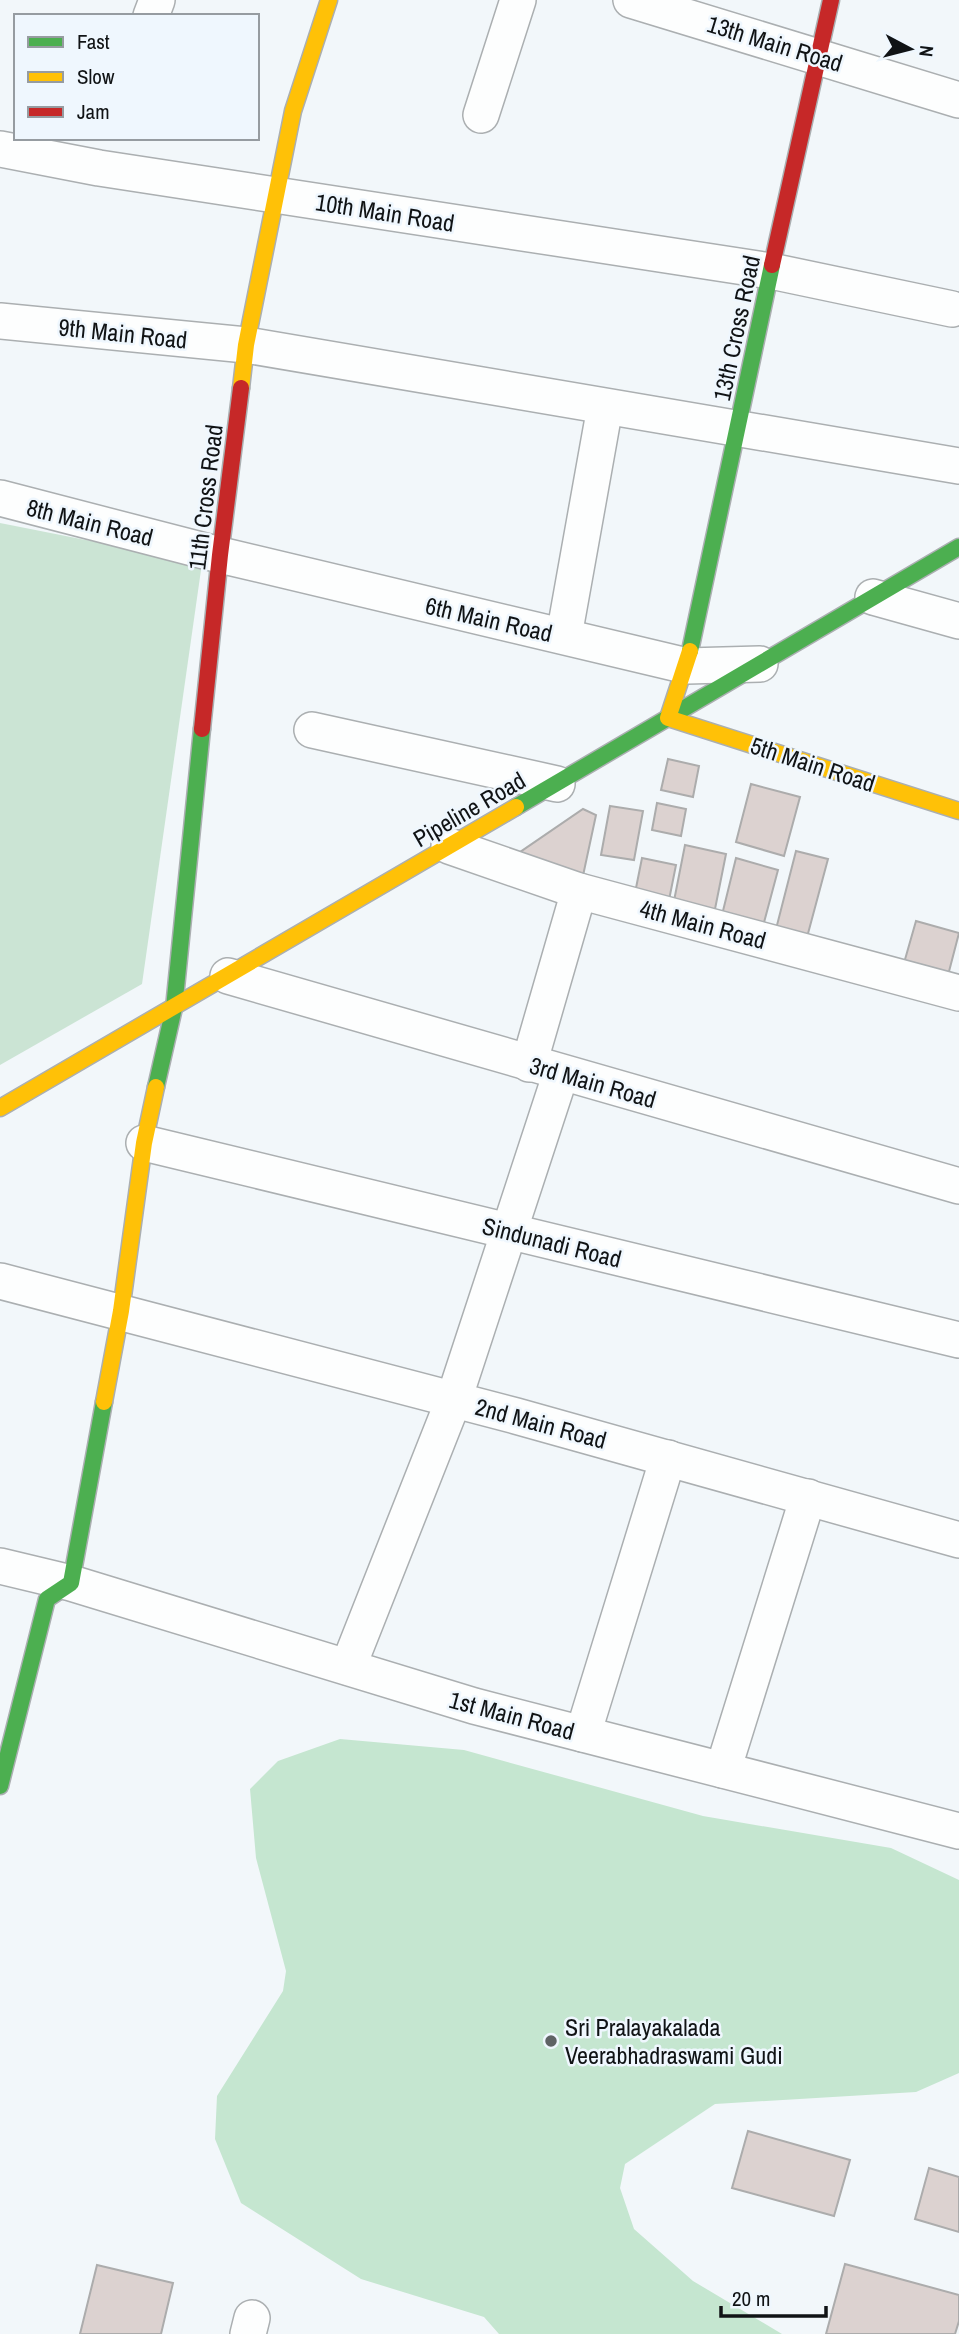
<svg xmlns="http://www.w3.org/2000/svg" width="959" height="2334" viewBox="0 0 959 2334" font-family="'Archivo Narrow',sans-serif">
<rect width="100%" height="100%" fill="#f2f7fa"/>
<!-- green -->
<path fill="#cbe4d4" d="M0,523L202,563L142,984L0,1065Z"/>
<!-- forest -->
<path fill="#c5e6d0" d="M340,1739L464,1750L703,1816L891,1848L959,1880V2073L916,2092L715,2104L625,2164L620,2188L634,2229L693,2281L782,2334H499L484,2317L361,2279L241,2203L215,2139L217,2096L283,1991L286,1971L256,1858L250,1789L278,1761Z"/>
<!-- building -->
<g fill="#dcd2d0" stroke="#acacac" stroke-width="2">
<path d="M668,759L699,766L693,797L661,790Z"/>
<path d="M751,784L800,797L784,856L736,842Z"/>
<path d="M657,803L686,809L681,836L652,830Z"/>
<path d="M610,806L643,811L634,860L601,855Z"/>
<path d="M583,809L596,815L581,885L504,863Z"/>
<path d="M685,845L726,854L713,919L672,911Z"/>
<path d="M796,851L828,859L806,941L775,933Z"/>
<path d="M642,858L676,865L668,905L634,898Z"/>
<path d="M736,858L778,870L762,930L721,919Z"/>
<path d="M916,921L959,933L946,983L902,970Z"/>
<path d="M748,2131L850,2160L834,2216L732,2188Z"/>
<path d="M929,2168L959,2177V2232L915,2219Z"/>
<path d="M845,2264L959,2295V2321L955,2334H826Z"/>
<path d="M97,2265L173,2283L161,2334H80Z"/>
</g>
<g fill="none" stroke-linecap="round" stroke-linejoin="round">
<!-- street casing -->
<g stroke="#abafb1" stroke-width="38">
<g id="street">
<path d="M631,0L959,100"/>
<path d="M151,16L157,0"/>
<path d="M481,115L518,0"/>
<path d="M0,149L99,168L771,271L952,309"/>
<path d="M0,321L246,345L959,466"/>
<path d="M0,498L220,555L687,666L760,664"/>
<path d="M873,597L959,621"/>
<path d="M564,636L605,407"/>
<path d="M312,730L557,784"/>
<path d="M449,846L579,891L959,993"/>
<path d="M228,976L959,1186"/>
<path d="M529,1064L579,891"/>
<path d="M144,1143L959,1340"/>
<path d="M0,1281L516,1416L959,1540"/>
<path d="M0,1566L71,1583L474,1706L959,1831"/>
<path d="M348,1667L454,1399L561,1073"/>
<path d="M583,1734L668,1458"/>
<path d="M723,1770L808,1497"/>
<path d="M248,2334L252,2318"/>
</g>
</g>
<!-- fast casing -->
<g stroke="#abafb1" stroke-width="19">
<g id="fast">
<path d="M690,651L772,265"/>
<path d="M516,807L959,547"/>
<path d="M156,1087L174,1008L202,729"/>
<path d="M0,1786L47,1599L71,1583L104,1402"/>
</g>
</g>
<!-- slow casing -->
<g stroke="#abafb1" stroke-width="19">
<g id="slow">
<path d="M241,388L246,345L293,111L329,0"/>
<path d="M690,651L668,718L959,811"/>
<path d="M0,1108L516,807"/>
<path d="M104,1402L121,1311L144,1143L156,1087"/>
</g>
</g>
<!-- jam casing -->
<g stroke="#abafb1" stroke-width="19">
<g id="jam">
<path d="M772,265L831,0"/>
<path d="M202,729L220,555L241,388"/>
</g>
</g>
<!-- street -->
<use href="#street" stroke="#fdfefe" stroke-width="35"/>
<!-- fast -->
<use href="#fast" stroke="#4caf50" stroke-width="16"/>
<!-- slow -->
<use href="#slow" stroke="#ffc107" stroke-width="16"/>
<!-- jam -->
<use href="#jam" stroke="#c62828" stroke-width="16"/>
</g>
<!-- markers -->
<circle fill="#5f6365" stroke="#eff7fe" stroke-width="2.5" cx="551" cy="2041" r="7"/>
<g text-anchor="middle" dominant-baseline="central" stroke-width="5" stroke-linejoin="round" paint-order="stroke">
<!-- street labels -->
<g font-size="24" fill="#101315" stroke="#eff7fe">
<text transform="translate(775 43) rotate(17)">13th Main Road</text>
<text transform="translate(385 212) rotate(9)">10th Main Road</text>
<text transform="translate(736 328) rotate(-78)">13th Cross Road</text>
<text transform="translate(123 333) rotate(6)">9th Main Road</text>
<text transform="translate(205 497) rotate(-83)">11th Cross Road</text>
<text transform="translate(90 522) rotate(14)">8th Main Road</text>
<text transform="translate(489 619) rotate(13)">6th Main Road</text>
<text transform="translate(813 764) rotate(18)">5th Main Road</text>
<text transform="translate(469 809) rotate(-30)">Pipeline Road</text>
<text transform="translate(703 924) rotate(15)">4th Main Road</text>
<text transform="translate(593 1082) rotate(16)">3rd Main Road</text>
<text transform="translate(552 1242) rotate(14)">Sindunadi Road</text>
<text transform="translate(541 1423) rotate(15)">2nd Main Road</text>
<text transform="translate(512 1715) rotate(15)">1st Main Road</text>
</g>
<!-- poi labels -->
<g font-size="24" fill="#101315" stroke="#eff7fe" text-anchor="start">
<text x="565" y="2027">Sri Pralayakalada<tspan x="565" dy="28">Veerabhadraswami Gudi</tspan></text>
</g>
</g>
<!-- legend -->
<rect x="14" y="14" width="245" height="126" fill="#eff7fe" stroke="#969ca1" stroke-width="2"/>
<rect x="28" y="37" width="35" height="10" fill="#4caf50" stroke="#969ca1" stroke-width="2"/>
<text x="77" y="49" font-size="21" fill="#101315">Fast</text>
<rect x="28" y="72" width="35" height="10" fill="#ffc107" stroke="#969ca1" stroke-width="2"/>
<text x="77" y="84" font-size="21" fill="#101315">Slow</text>
<rect x="28" y="107" width="35" height="10" fill="#c62828" stroke="#969ca1" stroke-width="2"/>
<text x="77" y="119" font-size="21" fill="#101315">Jam</text>
<!-- north arrow -->
<g transform="translate(910 49) rotate(97)" stroke="#eff7fe" stroke-width="5" paint-order="stroke">
<path d="M0-5L12 26L0 18L-12 26Z" fill="#101315"/>
<text y="-10" font-size="19" font-weight="bold" text-anchor="middle" fill="#101315">N</text>
</g>
<!-- scale -->
<path d="M721 2306v10h105v-10" fill="none" stroke="#101315" stroke-width="3.5"/>
<text x="732" y="2306" font-size="21" fill="#101315" stroke="#eff7fe" stroke-width="5" paint-order="stroke">20 m</text>
</svg>
